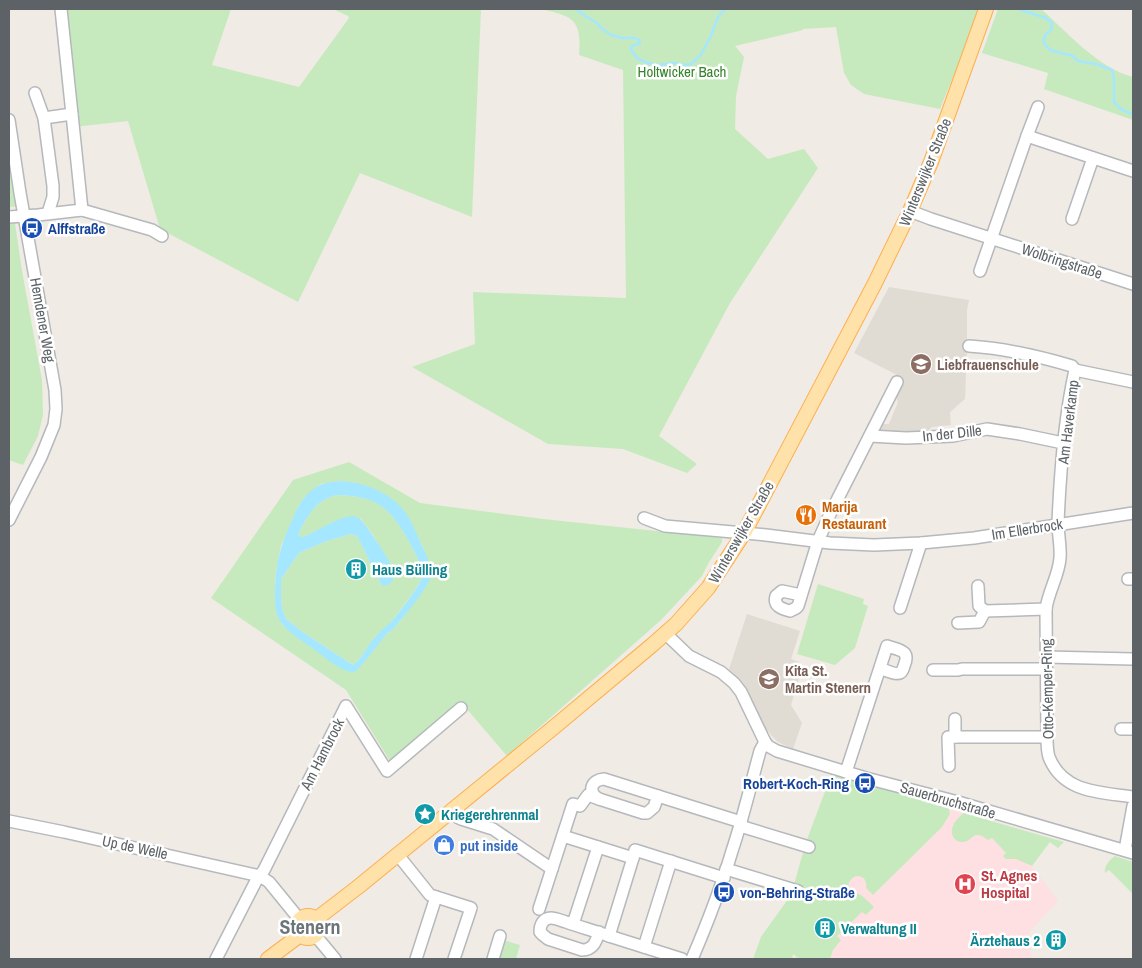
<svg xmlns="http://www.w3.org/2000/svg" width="1142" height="968" viewBox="0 0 1142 968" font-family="'Archivo Narrow',sans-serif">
<rect width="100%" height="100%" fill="#f0ebe4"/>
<!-- education -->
<g fill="#e0dbd3">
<path d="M889,287L969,300L967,310V348L965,399L950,412L951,425L932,427L924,434L881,432L878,428L879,424H889L898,402L896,397L903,382L896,378L897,375L854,353Z"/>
<path d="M747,614L800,631L791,659L799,662L796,674L800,675L791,705L802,723L793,749L778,742L772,736L766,729L743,683L729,669Z"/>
</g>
<!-- medical -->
<path fill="#fedfe2" d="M949,809L963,813L953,826L973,836L979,835L992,838L1006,853L1032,866L1058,901L1029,932L1028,937L1032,959H830L833,950L836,945L837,936L862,912L857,894L854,893L850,889L849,883L850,879L857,876L862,877L866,882V888L874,895L942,827L950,814Z"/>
<!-- green -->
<g fill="#c6eabe" fill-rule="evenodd">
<path d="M62,9H231L212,65L299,87L349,18L348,16L333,9H481L472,217L360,173L298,302L160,229L128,121L74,127Z"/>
<path d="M542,9H981L940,109L864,94L851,85L844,73L836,27L803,29V30L735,46L744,57L736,96L735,129L768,159L804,149L818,168L730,303L659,436L697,464L687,473L623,449L548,444L412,367L475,344L473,292L626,298L623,70L579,55C580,43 581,25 569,18C561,13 551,12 542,9Z"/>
<path d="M998,9H1041C1068,33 1098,68 1133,77V120L1044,89L1048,73L982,53Z"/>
<path d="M9,142L21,206L9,207Z"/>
<path d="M9,223H15L22,271L42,380L43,415L38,436L23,465L9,460Z"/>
<path d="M349,462L420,503L543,519L722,538V542L708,564L702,576L661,620L507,756L460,701L390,761L346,690L211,598L293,480ZM340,481C357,482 373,487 387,497C404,507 435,560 429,579C427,587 419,595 414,602C408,610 402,619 396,626C393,629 390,631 387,634C377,643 368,655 360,666L341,668L293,634L282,624L277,615L275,584L276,572L281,546L298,507L304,498L321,484Z"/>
<path d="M337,495C383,496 393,512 413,549C416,556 423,566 423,574C423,582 397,614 391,622C386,627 379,632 374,638C368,647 362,658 353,665L304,633L286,619L282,608L281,596V579L299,553L324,542L350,534L357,536L382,586L393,570L373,535L361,519L344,518L303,537H299L298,534C305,521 312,506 326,499C329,497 334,496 337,495Z"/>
<path d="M818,584L864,599L863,604L868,606L855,648L835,665L797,654Z"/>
<path d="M832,773L944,807L949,809L950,814L942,827L873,895L866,888C867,881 864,876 857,876C850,878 845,885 852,891C855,894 859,893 862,896C866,899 870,903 874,907L866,915L862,912L837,936L841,940L833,950L830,959H799L793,954L792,959H753L761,937L791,895L806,842Z"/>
<path d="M963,813L1064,842L1058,848L1050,842L1032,866L1016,859H1006L1003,856L1006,853L992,838L988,840C985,838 982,835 977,835C971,836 969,842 963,842C955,843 949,834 953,826C954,821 960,817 963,813Z"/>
<path d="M1115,856L1133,862V894L1109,870L1105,873C1104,866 1109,860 1115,856Z"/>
<path d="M503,940L520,945L516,959H498Z"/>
</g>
<!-- water -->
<path fill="#a5e7ff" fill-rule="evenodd" d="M340,481C366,482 396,495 409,518C414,527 418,537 422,546C427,556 433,568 430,579C426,590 404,616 396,626C393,630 388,632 385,636C375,648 366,661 355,672C343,673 328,660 319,653C306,643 282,630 277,615C275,608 275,599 275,592C275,564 281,543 293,518C297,508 303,497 312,490C321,483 330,482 340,481ZM337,495C382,496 393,512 413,549C416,556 423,566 423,574C423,582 397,615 391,622C386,626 381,630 377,635C368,644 363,658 353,665L304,633L286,619L282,608L281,596V579L299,553L324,542L350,534L357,536L382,586C391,586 395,580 394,571C392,564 365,522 360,519C359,518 354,516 353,516C340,516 315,532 303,537L299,536L298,534C305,521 312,506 326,499C329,497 334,496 337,495Z"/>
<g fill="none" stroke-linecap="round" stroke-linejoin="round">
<!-- stream -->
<g stroke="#a5e7ff" stroke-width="2.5">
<path d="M576,9L585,16L597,23L601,28L611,35L622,38H635L639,40L640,43L632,46L631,50L638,59L648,63L657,65L675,63L683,65L691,64L700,56L710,38L718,17L725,9"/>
<path d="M1018,9L1046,18L1052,23L1051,30L1046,34L1043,42L1050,50L1073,56L1078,61L1096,64L1112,70L1114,78V102L1122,110L1133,114"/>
</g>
<!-- minor casing -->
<g stroke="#b5b8bc" stroke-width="14">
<g id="minor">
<path d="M61,9L82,210"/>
<path d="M35,93L44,118L53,186V197L48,213"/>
<path d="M44,118L72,114"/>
<path d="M9,120L20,193L55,390L56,409L54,425L41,457L9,520"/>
<path d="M1027,136L1038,107"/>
<path d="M910,211L931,219L1133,284"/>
<path d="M9,217L38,215L82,210L152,230L162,236"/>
<path d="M1072,219L1093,158"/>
<path d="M980,271L1027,136L1133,171"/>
<path d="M969,346C1004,348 1038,356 1072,366L1075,370C1064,420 1060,473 1058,523C1058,535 1061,546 1060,558C1059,575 1048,592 1046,609L1047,737C1047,743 1047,751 1049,757C1063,793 1100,792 1133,797"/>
<path d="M1075,370L1133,382"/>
<path d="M870,436L906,438L953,436L987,429L1020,434L1063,443"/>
<path d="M644,518L665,526L766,535L830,543L874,545L921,543L974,538L1133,513"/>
<path d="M1128,579H1133"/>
<path d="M978,586L979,606L985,611L1046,609"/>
<path d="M801,595L782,591L776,596C773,606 782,609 790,611L796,608L798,606L818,541L831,512L897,382"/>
<path d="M900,608L921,543"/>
<path d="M958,623L979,622L985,611"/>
<path d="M665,633L689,656L721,672L734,683L741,692L765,742L768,746L777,751L866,778L958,802L1133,853"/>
<path d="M1046,657L1133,659"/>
<path d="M933,670H958L962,669H1046"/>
<path d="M955,719V737H1047"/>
<path d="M1121,729H1133"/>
<path d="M949,766L948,737H955"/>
<path d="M846,772L887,646C899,650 911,650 904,666C903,669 903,671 900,673C895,675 885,670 880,668"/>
<path d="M604,779L658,796L654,807L647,813H643L599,799C587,792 591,780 604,779Z"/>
<path d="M658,796L741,822"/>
<path d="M455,816L461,819L493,829L552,869"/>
<path d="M9,821L64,832L260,876L269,882L300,920"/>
<path d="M740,826L809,847"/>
<path d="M563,836L633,858L635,850L724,878"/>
<path d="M1125,850L1133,806"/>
<path d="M402,860L430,895L471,908L454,959"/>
<path d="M726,869L798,891"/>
<path d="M539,909L573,804L580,806L588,795L599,799"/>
<path d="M573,924L598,847"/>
<path d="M599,932C596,942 593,950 582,950L548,939L543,935L540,932C540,925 543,918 551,918C556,918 562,921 566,922C580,927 595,931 609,936L682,959"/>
<path d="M315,935L335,959"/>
<path d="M609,936L633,858"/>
<path d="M644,947L671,861"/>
<path d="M216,959L256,881L264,870L346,706L387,771L461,708"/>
<path d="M416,959L436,897"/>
<path d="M493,959L500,936"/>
<path d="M692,959C707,924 721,888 732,851C743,818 751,784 760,751L765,742"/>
</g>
</g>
<!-- major casing -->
<g stroke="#feaf4f" stroke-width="16">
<g id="major">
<circle cx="308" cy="927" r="11"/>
<path d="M315,920L358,887L553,728L651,646L676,624L708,588L744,533L875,283L910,211L931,162L986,9"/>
<path d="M268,959L300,935"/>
</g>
</g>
<!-- minor -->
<use href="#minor" stroke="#fff" stroke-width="11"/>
<!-- major -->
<use href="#major" stroke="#ffe2aa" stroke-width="14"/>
</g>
<!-- icons -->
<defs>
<g id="bus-disc" transform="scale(1.125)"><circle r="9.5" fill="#1a4fb4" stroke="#fff"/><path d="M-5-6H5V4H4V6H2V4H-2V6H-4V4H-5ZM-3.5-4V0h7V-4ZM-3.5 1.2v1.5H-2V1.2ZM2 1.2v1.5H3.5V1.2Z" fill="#fff"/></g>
<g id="school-disc" transform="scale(1.125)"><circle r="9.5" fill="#8d6e63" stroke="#fff"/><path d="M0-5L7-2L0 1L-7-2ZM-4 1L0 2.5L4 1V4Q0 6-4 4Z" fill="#fff"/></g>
<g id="restaurant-disc" transform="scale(1.125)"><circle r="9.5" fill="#e8710a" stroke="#fff"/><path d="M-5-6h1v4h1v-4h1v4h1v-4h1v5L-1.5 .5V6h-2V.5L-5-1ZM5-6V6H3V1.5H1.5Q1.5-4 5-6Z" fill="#fff"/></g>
<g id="building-disc" transform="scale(1.125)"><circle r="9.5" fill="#0f9aa8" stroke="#fff"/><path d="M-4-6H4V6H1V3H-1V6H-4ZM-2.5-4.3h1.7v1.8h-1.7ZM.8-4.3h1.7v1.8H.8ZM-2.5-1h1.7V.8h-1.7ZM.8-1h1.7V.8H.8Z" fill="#fff"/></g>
<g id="sight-disc" transform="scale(1.125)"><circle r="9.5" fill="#0f9aa8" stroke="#fff"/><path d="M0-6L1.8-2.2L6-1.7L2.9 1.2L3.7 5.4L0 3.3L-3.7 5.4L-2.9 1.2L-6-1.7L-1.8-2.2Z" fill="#fff"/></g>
<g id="shop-disc" transform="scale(1.125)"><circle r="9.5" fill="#3f7fe0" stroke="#fff"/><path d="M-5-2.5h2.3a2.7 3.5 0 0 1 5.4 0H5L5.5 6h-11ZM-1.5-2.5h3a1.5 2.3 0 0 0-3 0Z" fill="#fff"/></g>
<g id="hospital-disc" transform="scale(1.125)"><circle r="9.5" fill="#e0444e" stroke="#fff"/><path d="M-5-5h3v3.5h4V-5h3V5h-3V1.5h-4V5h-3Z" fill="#fff"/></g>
</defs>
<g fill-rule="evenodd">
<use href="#bus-disc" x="32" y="228"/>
<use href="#school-disc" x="921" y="364"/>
<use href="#restaurant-disc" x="806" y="515"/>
<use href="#building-disc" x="356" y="569"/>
<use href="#school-disc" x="769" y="679"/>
<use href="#bus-disc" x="865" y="783"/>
<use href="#sight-disc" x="425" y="814"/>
<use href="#shop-disc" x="444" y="845"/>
<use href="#hospital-disc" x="965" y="884"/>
<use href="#bus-disc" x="724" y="892"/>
<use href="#building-disc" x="825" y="928"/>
<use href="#building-disc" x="1056" y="940"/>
</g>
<g text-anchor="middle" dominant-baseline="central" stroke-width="5" stroke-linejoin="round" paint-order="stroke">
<!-- park labels -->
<g font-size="15" fill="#38842d" stroke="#fff">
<text x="682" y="71">Holtwicker Bach</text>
</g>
<!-- street labels -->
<g font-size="15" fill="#5c6266" stroke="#fff">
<text transform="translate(925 172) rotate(-68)">Winterswijker Straße</text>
<text transform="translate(1062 261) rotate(18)">Wolbringstraße</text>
<text transform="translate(43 320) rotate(80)">Hemdener Weg</text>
<text transform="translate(1068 422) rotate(-83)">Am Haverkamp</text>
<text transform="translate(952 433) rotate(-6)">In der Dille</text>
<text transform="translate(1027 529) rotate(-9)">Im Ellerbrock</text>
<text transform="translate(741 532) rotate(-60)">Winterswijker Straße</text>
<text transform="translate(1047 689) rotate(-91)">Otto-Kemper-Ring</text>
<text transform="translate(322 754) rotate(-63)">Am Hambrock</text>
<text transform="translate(948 800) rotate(16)">Sauerbruchstraße</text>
<text transform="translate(135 847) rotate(12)">Up de Welle</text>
</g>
<!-- transit labels -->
<g font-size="15" font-weight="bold" fill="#164399" stroke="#fff" text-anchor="start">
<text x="48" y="228">Alffstraße</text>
<text x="849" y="783" text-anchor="end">Robert-Koch-Ring</text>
<text x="740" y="892">von-Behring-Straße</text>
</g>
<!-- education labels -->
<g font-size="15" font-weight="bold" fill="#785e54" stroke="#fff" text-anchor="start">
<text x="937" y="364">Liebfrauenschule</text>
<text x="785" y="670">Kita St.<tspan x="785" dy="17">Martin Stenern</tspan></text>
</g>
<!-- food labels -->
<g font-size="15" font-weight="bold" fill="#c56008" stroke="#fff" text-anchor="start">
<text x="822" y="506">Marija<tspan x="822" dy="17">Restaurant</tspan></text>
</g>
<!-- culture labels -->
<g font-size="15" font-weight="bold" fill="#0d838f" stroke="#fff" text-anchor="start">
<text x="372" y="569">Haus Bülling</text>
<text x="441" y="814">Kriegerehrenmal</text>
<text x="841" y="928">Verwaltung II</text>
<text x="1040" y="940" text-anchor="end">Ärztehaus 2</text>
</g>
<!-- shop labels -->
<g font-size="15" font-weight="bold" fill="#366cbe" stroke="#fff" text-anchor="start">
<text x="460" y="845">put inside</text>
</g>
<!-- health labels -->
<g font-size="15" font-weight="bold" fill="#be3a42" stroke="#fff" text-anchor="start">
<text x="981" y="875">St. Agnes<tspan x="981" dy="17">Hospital</tspan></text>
</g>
<!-- district labels -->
<g font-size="20" font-weight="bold" fill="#6d7478" stroke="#fff">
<text x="310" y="926">Stenern</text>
</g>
</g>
<!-- border -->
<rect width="1142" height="968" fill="none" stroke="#5c6266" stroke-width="20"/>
</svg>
